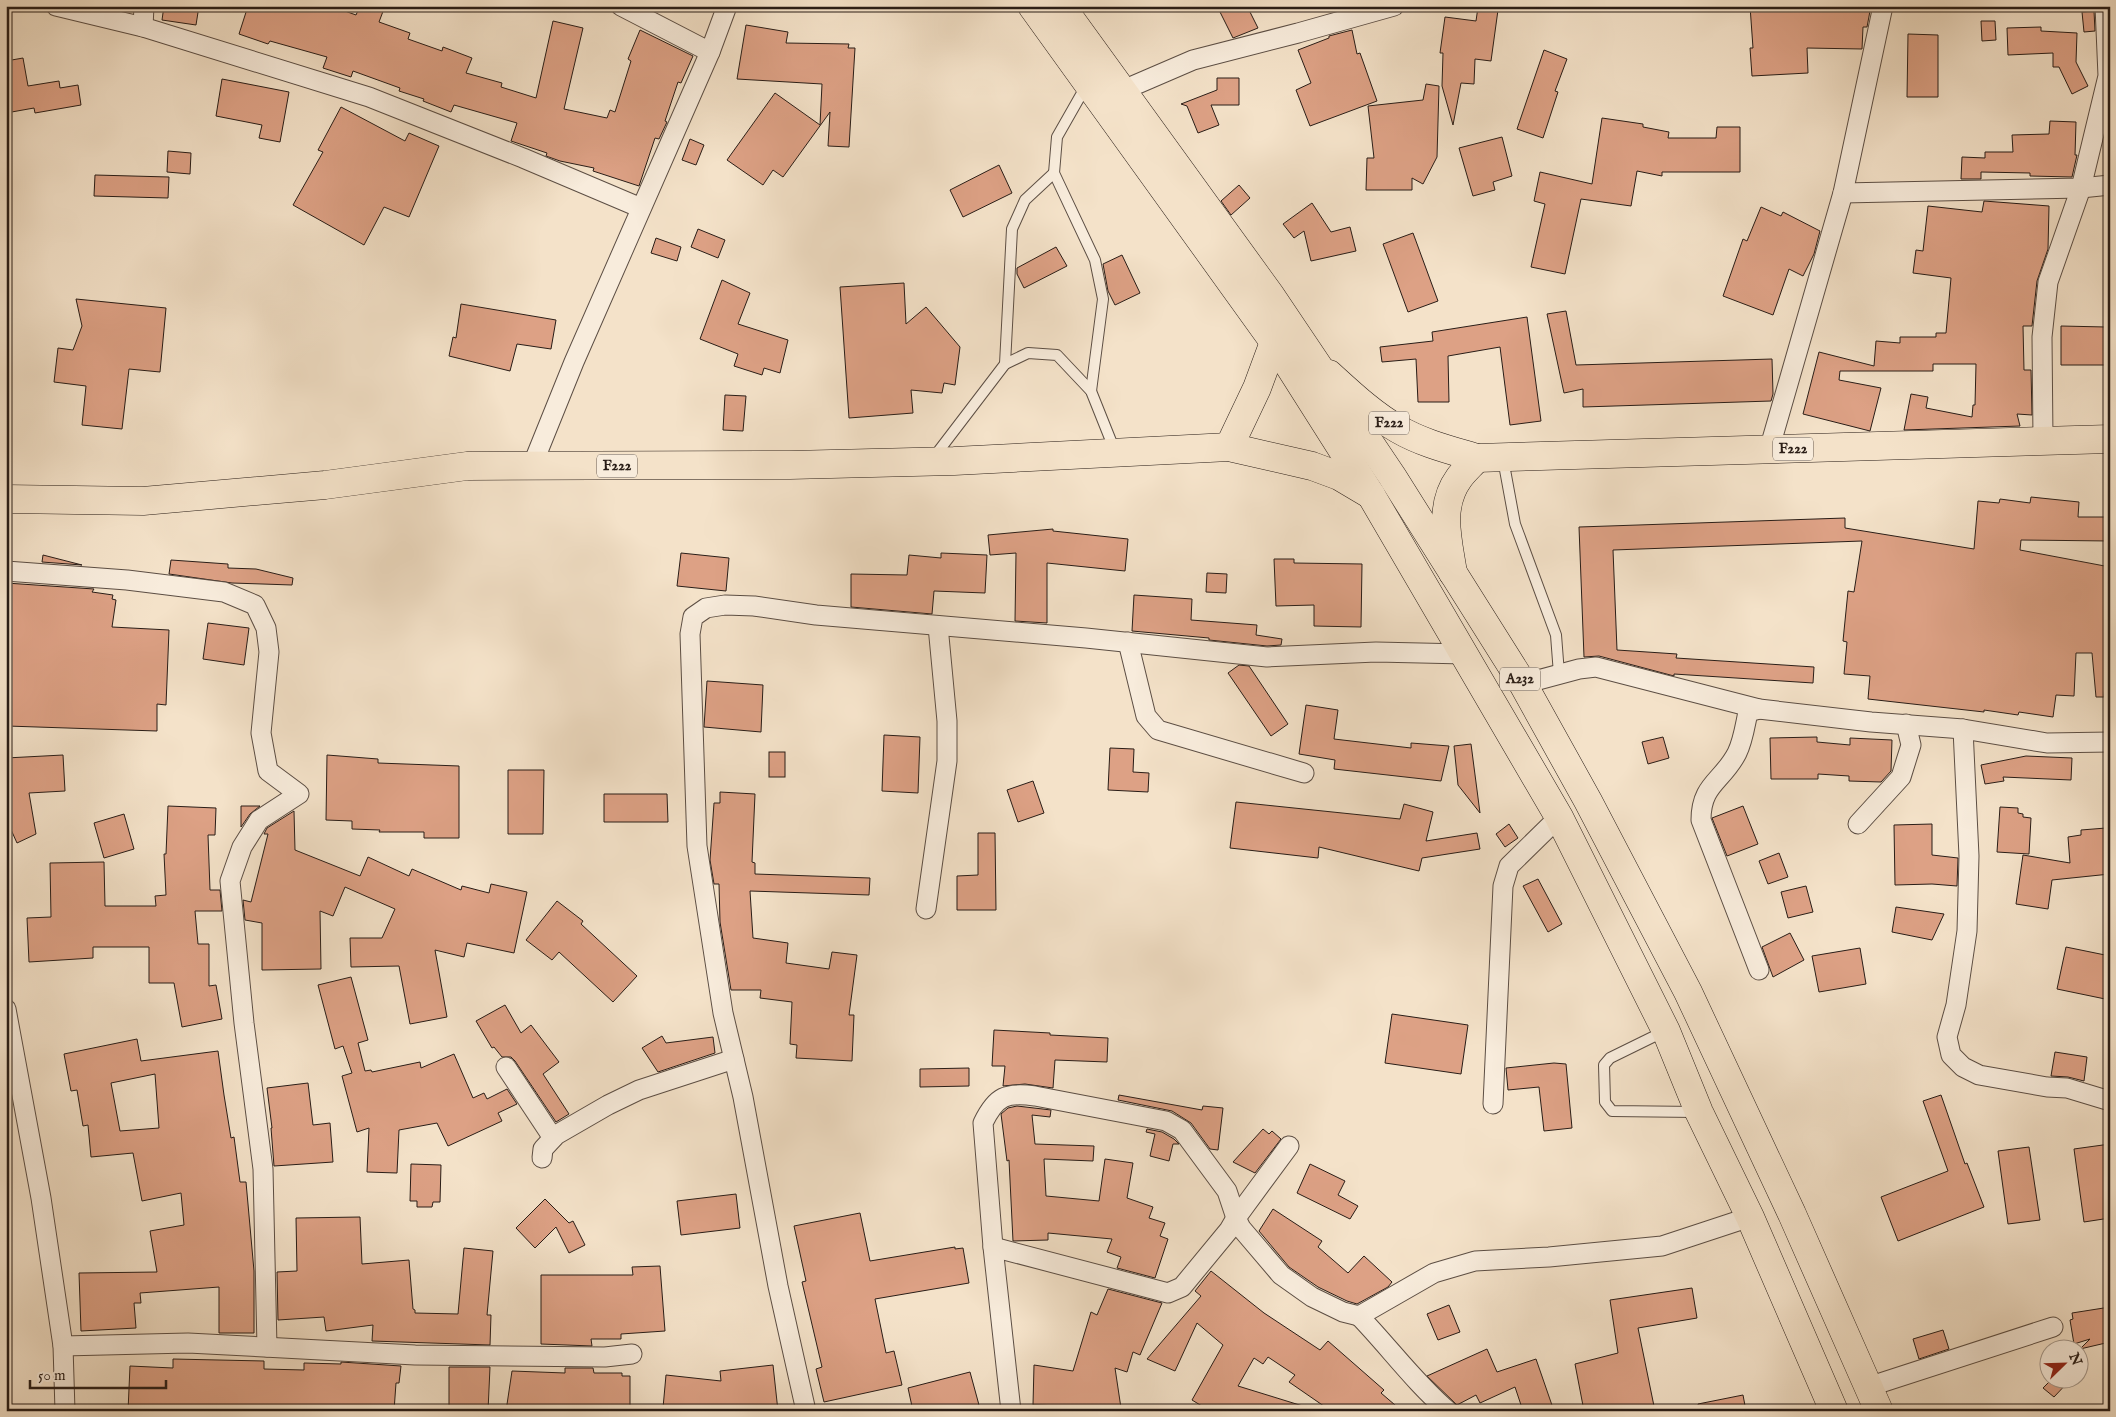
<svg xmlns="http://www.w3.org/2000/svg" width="2116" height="1417" viewBox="0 0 2116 1417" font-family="'IM FELL English',serif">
<rect width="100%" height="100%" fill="#f4e2c9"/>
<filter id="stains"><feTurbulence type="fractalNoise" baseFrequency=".004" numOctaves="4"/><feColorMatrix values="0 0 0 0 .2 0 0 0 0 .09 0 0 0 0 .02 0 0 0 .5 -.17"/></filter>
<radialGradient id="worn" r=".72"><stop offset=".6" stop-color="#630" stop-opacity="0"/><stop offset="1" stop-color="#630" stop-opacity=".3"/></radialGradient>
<!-- building -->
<g fill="#dda185" stroke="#291d17" fill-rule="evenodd">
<path d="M164,6H199L196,25L162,20Z"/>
<path d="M248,6H331L356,15L360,6H385L379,22L410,33L408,39L442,51L443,47L472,58L466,73L502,83L501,87L536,98L553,21L583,28L564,109L607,118L610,110L615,112L631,61L628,59L640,30L693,56L681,83L678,82L665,121L667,122L659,139L655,138L639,186L593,171L594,168L560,161L546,156L547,153L511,141L517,123L454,105L451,112L423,101L424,99L399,91L400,88L353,71L351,77L323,68L327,57L270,41L268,44L239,34Z"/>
<path d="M1217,6H1247L1258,28L1233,38Z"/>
<path d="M1750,6L1870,8V11L1867,27H1863L1862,49L1807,48L1808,73L1752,76L1750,48H1753Z"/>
<path d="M1478,7L1498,10L1491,61L1475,59L1474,84L1461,83L1453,125L1442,86L1443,53H1440L1445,17L1476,21Z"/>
<path d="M2094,11L2095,31L2084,32L2082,12Z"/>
<path d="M1981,21H1995L1996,40L1982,41Z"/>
<path d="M746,25L788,32L786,43L849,44L848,48H855L849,147L828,146L830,112L783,177L773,170L763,185L727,160L775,93L820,125L822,84L737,79Z"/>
<path d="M2041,27V31L2077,33L2076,62L2088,86L2072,94L2059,67H2053V53L2008,55L2007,28Z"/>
<path d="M1352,30L1357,54L1360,53L1377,101L1310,126L1296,90L1311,83L1298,50L1329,38V36Z"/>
<path d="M1908,34L1938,35V97H1907Z"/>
<path d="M1544,50L1567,59L1555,91L1558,92L1543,138L1517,129Z"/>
<path d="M23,58L28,86L59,81L60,88L78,85L81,105L35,113L34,108L6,113V61Z"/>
<path d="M1217,78H1239V105H1211L1219,125L1198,133L1187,106L1181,104L1217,90Z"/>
<path d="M222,79L289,92L280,142L259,138L262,125L216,116Z"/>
<path d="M1426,84L1439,86L1437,157L1423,184L1412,178V190H1366L1367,158H1374L1368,106L1423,100Z"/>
<path d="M341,107L405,141L409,133L439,146L409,217L384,207L364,245L293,205L323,152L318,150Z"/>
<path d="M1602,118L1643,124V127L1669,132L1668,138H1716L1717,127H1740V172H1662V176L1637,171L1631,206L1581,199L1565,274L1531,267L1545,204L1534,201L1540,172L1592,184Z"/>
<path d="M2050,121L2076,122L2075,155H2077L2072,177L2030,176V173L1981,172V179H1961L1962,157L1985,158V152H2013L2012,135L2049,134Z"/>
<path d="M1502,137L1512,176L1493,182L1495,190L1473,196L1459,148Z"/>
<path d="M690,139L704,145L696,165L682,160Z"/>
<path d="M168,151L191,153L190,174L167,172Z"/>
<path d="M999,165L1012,193L963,217L950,190Z"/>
<path d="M95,175L169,177L168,198L94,196Z"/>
<path d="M1239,185L1250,198L1231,215L1221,201Z"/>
<path d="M1984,201L2049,206L2048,249L2037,281L2032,326H2023L2024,370H2031L2032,415L2017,414L2020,426L1904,430L1911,394L1928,397L1926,408L1972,417L1973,405H1975L1976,364H1933V371H1840L1839,380L1881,388L1870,431L1803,414L1819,352L1874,366L1876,341L1900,343V337H1936V333H1946L1951,278L1913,273L1916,250L1923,251L1928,206L1982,212Z"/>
<path d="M1312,203L1331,232L1350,227L1356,251L1311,261L1304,231L1294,238L1283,224Z"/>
<path d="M1761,207L1781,216L1783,212L1820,231L1814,254L1803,276L1789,269L1773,315L1723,296L1743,239L1747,241Z"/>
<path d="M698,229L725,240L718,258L691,247Z"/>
<path d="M1413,233L1438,301L1408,312L1383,244Z"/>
<path d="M656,238L681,247L677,261L651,253Z"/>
<path d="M1056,247L1067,266L1024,288L1017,274V268Z"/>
<path d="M1122,255L1140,293L1115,305L1108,291L1103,264Z"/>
<path d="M722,280L750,293L738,324L788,340L780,373L764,368L762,375L734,366L738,354L700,339Z"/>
<path d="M904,283L906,324L926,307L960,347L955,385L944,383L942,393L911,390L913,413L849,418L840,287Z"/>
<path d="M76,299L166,308L160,372L129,369L122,429L82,425L86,386L54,382L58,348L73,350L82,326Z"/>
<path d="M461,304L556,320L551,349L517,344L510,371L449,356L453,337L456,338Z"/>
<path d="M1566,311L1576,365L1772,359L1773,394L1771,401L1583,407V389L1564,393L1547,314Z"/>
<path d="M1527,317L1541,421L1510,425L1500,347L1448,356L1449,402H1418L1416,359L1382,362L1380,347L1433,341L1432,332Z"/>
<path d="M2061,326L2106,327V329H2110V365H2061Z"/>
<path d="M725,395L746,396L743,431L723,430Z"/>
<path d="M2031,497L2079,502L2078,517H2110V541L2021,540L2020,550L2110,567V624L2104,697H2096L2092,653H2076L2074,696L2056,695L2053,717L2019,712L2018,715L1984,710V712L1868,699L1870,676L1844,674L1847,642L1843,641L1848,591L1854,592L1862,541L1613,550L1617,650L1677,654L1676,658L1814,667L1813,683L1674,674V676L1599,656L1584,657L1579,527L1845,518V528L1974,549L1978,501L1999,503L2000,499L2030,503Z"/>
<path d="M1053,529V531L1128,539L1125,571L1047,563V623L1015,621L1016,553L990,555L988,535Z"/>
<path d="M681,553L729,558L726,591L677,586Z"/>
<path d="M941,553L987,555L985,593L934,591L932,614L851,607V574L907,575L909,555L941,558Z"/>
<path d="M43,555L82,565L42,562Z"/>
<path d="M1274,559H1294V563L1362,564L1361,627L1314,626V605L1276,606Z"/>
<path d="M171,560L228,564V568L256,569L293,578L292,585L232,583L169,574Z"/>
<path d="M1207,573L1227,574L1226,593L1206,592Z"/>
<path d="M6,583L94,589L92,592L113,595L112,599L116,600L112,627L169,630L166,705L157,704V731L7,726L8,679H6Z"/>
<path d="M1134,595L1192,599L1191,620L1257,625L1256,635L1282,639L1281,645L1267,646L1209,640V638L1132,631Z"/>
<path d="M208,623L249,628L244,665L203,659Z"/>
<path d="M1239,665L1249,666L1288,724L1271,736L1228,673Z"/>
<path d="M707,681L763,685L761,732L704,727Z"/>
<path d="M1306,705L1338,710L1334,739L1411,748V743L1449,746L1441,781L1334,769L1335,760L1299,754Z"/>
<path d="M884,735L920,737L918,793L882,791Z"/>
<path d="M1663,737L1669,758L1648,764L1642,742Z"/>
<path d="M1817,737V742L1850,745V738L1892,740L1891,771L1881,782L1849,781V776L1818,774V779H1771L1770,738Z"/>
<path d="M1471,744L1480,813L1458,785L1454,746Z"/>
<path d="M1110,748L1134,749L1133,772L1149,773L1148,792L1108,790Z"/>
<rect x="769" y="752" width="16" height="25"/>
<path d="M63,755L65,791L29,793L36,834L17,843L8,823L6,814V758Z"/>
<path d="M327,755L378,759V763L459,766V838H424V832H379L380,830L352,829V821L326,820Z"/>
<path d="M2026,756L2072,758L2071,780L2003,777L2004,781L1985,784L1981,765Z"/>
<path d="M508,770H544L543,834H508Z"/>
<path d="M1033,781L1044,813L1018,822L1007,790Z"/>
<path d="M720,792L755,794L752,862L755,863V874L870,878L869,895L750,891L753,938L788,943L786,963L829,969L832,952L857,955L849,1015H854L852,1061L796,1058L797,1045L790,1044L792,1002L760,998L761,990H731L720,922L719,884H714L710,860L714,803H720Z"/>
<path d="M604,794H667L668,822H604Z"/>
<path d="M1236,802L1400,819L1404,804L1433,812L1426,841L1477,833L1480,849L1422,858L1419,871L1319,847L1318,858L1230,848Z"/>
<path d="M168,806L216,808L215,835H208L210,890H220L222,911H195L198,944H209V986L216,985L222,1019L182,1027L174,983H149V947H93V958L29,962L27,918L51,917L50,863L104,862L105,906H156L155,896L166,895L164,854H166Z"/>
<path d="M241,806H260L250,814L241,827Z"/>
<path d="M1743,806L1758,844L1727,856L1712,818Z"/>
<path d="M2000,807L2018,808V813L2023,814V817L2031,818L2029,854L1997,852Z"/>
<path d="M294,811L295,850L360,876L368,857L409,876L412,869L461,890L462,886L489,893L491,884L527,892L514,953L467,943L464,957L435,950L447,1017L410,1024L399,966L351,967L350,938H382L395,909L345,887L333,916L320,911L321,969L262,970V923L245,920L243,900L251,902L268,834H264L267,828Z"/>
<path d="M124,814L134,849L104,858L94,823Z"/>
<path d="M1509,824L1518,838L1505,847L1496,834Z"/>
<path d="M1932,824V855L1958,858L1957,886L1932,884L1895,885L1894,825Z"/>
<path d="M2106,828L2110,874L2052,880L2048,909L2016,904L2023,855L2070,863L2068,837L2081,835V830Z"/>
<path d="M978,833H995L996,910H957V876L978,875Z"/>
<path d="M1779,853L1788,877L1768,884L1759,861Z"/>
<path d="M1538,879L1562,924L1548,932L1523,886Z"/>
<path d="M1806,886L1813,912L1788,918L1781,892Z"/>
<path d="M557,901L583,921L581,924L637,976L613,1002L559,952L552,960L526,940Z"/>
<path d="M1896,907L1944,914L1932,940L1892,932Z"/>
<path d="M1790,933L1804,960L1773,977L1762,947Z"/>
<path d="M2066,947L2110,956V1000L2057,989Z"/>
<path d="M1860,948L1866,984L1819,992L1812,956Z"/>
<path d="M351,977L368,1040L358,1043L365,1071L371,1070L372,1072L420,1062L421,1068L454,1054L473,1098L484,1093L487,1099L507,1089L517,1104L498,1113L502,1121L448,1146L437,1123L399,1130L397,1173L367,1172L369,1128L357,1132L342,1076L352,1073L343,1046L335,1049L318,985Z"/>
<path d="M505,1005L521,1033L531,1025L559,1062L543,1074L569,1114L556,1122L515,1061L511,1057H502L494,1047L492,1048L476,1021Z"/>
<path d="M1392,1014L1468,1025L1461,1074L1385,1063Z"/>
<path d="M994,1030L1050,1033V1035L1108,1038L1107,1062L1055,1060L1053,1088L1025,1084L1003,1086L1005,1066H992Z"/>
<path d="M662,1036L666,1043L713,1037L715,1053L658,1072L642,1048Z"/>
<path d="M137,1039L141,1061L218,1051L224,1095L231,1138L234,1137L240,1182H246L254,1271V1333H219V1287L140,1293L141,1303H134L136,1328L81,1331L79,1273L157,1272L150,1231L184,1225L181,1193L142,1201L133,1153L91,1157L88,1125L83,1126L77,1090L71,1091L64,1054ZM155,1074L159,1128L120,1131L111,1083Z"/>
<path d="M2055,1052L2087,1057L2084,1081L2068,1077L2051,1076Z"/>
<path d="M1554,1063L1566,1064L1572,1128L1544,1131L1539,1087L1508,1090L1506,1068Z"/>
<path d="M969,1068V1086L920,1087V1069Z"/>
<path d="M308,1083L313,1125L330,1123L333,1162L274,1166L271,1128H272L267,1088Z"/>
<path d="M1119,1095L1202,1110L1203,1106L1223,1108L1218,1150L1210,1149L1191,1123L1172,1111L1118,1100Z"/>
<path d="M1941,1095L1965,1164L1967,1163L1984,1207L1898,1241L1881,1197L1948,1171L1923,1101Z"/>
<path d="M1017,1106L1051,1110L1050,1117L1032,1115L1035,1144L1094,1146L1093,1161L1044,1159L1046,1196L1099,1201L1105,1159L1133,1163L1127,1198L1153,1207L1149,1218L1165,1223L1160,1236L1168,1239L1155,1278L1117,1268L1121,1257L1107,1252L1112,1239L1048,1233V1240L1013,1241L1009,1160L1007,1161L1001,1114L1008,1108Z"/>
<path d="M1147,1129L1162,1132L1174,1139L1179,1144H1173L1169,1161L1150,1156L1155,1134L1146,1132Z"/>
<path d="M1263,1129L1269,1134L1272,1131L1281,1139L1255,1173L1233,1162Z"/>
<path d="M2110,1144V1218L2084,1222L2074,1149Z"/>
<path d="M2029,1147L2040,1220L2008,1224L1998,1151Z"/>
<path d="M411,1164L441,1165L440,1202H433L432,1207H417V1201H410Z"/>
<path d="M1310,1164L1345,1181L1338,1195L1358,1206L1350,1219L1297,1193Z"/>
<path d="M736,1194L740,1228L681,1235L677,1201Z"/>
<path d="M545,1199L569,1223L573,1221L585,1245L569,1253L556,1227L535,1248L516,1228Z"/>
<path d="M1273,1209L1322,1241L1318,1247L1348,1273L1364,1256L1392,1282L1388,1287L1357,1304L1347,1301L1318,1287L1289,1267L1259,1231Z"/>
<path d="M860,1213L870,1261L955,1247V1249L963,1248L969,1283L875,1299L886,1353L894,1351L902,1385L824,1402L816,1369L822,1367L802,1282L806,1281L794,1226Z"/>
<path d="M360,1217L362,1264L409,1260L413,1309L415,1310V1313L458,1314L464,1248L493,1251L487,1315H491L490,1345L372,1341L373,1325L326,1331L324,1317L278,1320L277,1272L297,1271L296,1218Z"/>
<path d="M660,1266L665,1331L621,1334V1339H591L592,1346L541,1344V1275H633L632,1267Z"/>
<path d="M1211,1271L1264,1313L1320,1350L1328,1341L1384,1390L1381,1393L1402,1411H1331L1289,1382L1295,1375L1268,1357L1263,1364L1254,1358L1238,1386L1306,1407V1411H1210L1192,1400L1223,1345L1197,1323L1175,1371L1147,1359L1201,1296L1195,1291Z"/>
<path d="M1692,1288L1697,1318L1638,1328L1655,1411H1606L1605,1408L1584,1411L1575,1364L1618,1353L1610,1300Z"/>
<path d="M1108,1289L1162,1303L1140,1355L1133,1352L1127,1372L1115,1368L1121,1408L1033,1405L1034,1365L1073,1371L1091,1312L1097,1315Z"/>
<path d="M1449,1305L1460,1332L1438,1340L1427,1314Z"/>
<path d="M2110,1307V1342L2080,1349L2090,1339L2074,1344L2070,1320L2073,1319L2072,1313Z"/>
<path d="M1943,1330L1949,1349L1919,1359L1913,1339Z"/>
<path d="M1487,1349L1497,1372L1536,1359L1554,1411H1523L1515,1387L1480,1403L1476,1395L1457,1405L1427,1376Z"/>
<path d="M173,1359L264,1361V1369L304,1370V1363L341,1364V1362L401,1366L399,1383H396L394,1411H128L130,1366L173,1368Z"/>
<path d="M773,1365L778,1411H683L663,1408L666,1375L721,1381L720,1371Z"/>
<path d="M449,1367H490L488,1411H449Z"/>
<path d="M565,1368H593L594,1373H622V1376H630V1411H506L512,1371L565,1373Z"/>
<path d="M970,1372L979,1405L957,1411H913L908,1388Z"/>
<path d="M2051,1380H2070L2054,1397L2043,1388Z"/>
<path d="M1743,1395L1746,1411H1699L1698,1404Z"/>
</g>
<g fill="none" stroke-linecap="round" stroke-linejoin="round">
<!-- lane casing -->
<g stroke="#5c4e44" stroke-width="12">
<g id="lane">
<path d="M1086,86L1057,137L1054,173L1095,260L1103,299L1091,391"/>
<path d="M1005,364L1012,229L1025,200L1054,173"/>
<path d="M934,457L1005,364L1028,353L1057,355L1091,391L1115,451"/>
<path d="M1503,459L1515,524L1556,635L1559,674"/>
<path d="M1665,1031L1610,1058L1604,1065L1605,1102L1612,1111L1696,1112"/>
</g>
</g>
<!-- street casing -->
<g stroke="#5c4e44" stroke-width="21">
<g id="street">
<path d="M56,6L143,27L369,97L523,158L641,208"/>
<path d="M621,6L710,52"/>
<path d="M143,27L144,6"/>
<path d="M1121,91L1193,60L1298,33L1394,6"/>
<path d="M1843,193L2081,188L2110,185"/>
<path d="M2043,439L2042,337L2048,282L2081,188L2108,76L2105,6"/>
<path d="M1769,450L1843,193L1883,6"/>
<path d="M532,466L574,362L710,52L727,6"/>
<path d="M6,571L127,580L224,592L255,605L266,628L269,652L261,733L268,771L299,794L259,820L242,847L230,881L244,1023L263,1169L267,1347"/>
<path d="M1128,642L1146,716L1158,730L1304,773"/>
<path d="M1523,684L1579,669L1596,667L1759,709L1871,722L1963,729L2047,743L2110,742"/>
<path d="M1963,729L1969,856L1967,931L1956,1005L1947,1037L1951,1055L1963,1067L1979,1075L2047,1087L2067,1088L2110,1101"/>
<path d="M1858,824L1901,777L1911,745L1906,724"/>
<path d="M926,909L947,761V721L938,626"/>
<path d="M1759,970L1701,820C1701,784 1722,782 1737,753C1743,741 1745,726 1748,712L1759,709"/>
<path d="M6,1009L41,1198L63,1346L65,1411"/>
<path d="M506,1067L553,1138"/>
<path d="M1493,1104L1503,886L1509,866L1559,817"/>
<path d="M542,1158L543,1149L556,1135L608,1105L639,1090L734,1059"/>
<path d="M993,1247L1168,1293L1182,1287L1229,1230L1236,1218L1289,1146"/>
<path d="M1359,1316C1389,1347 1415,1383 1448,1411"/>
<path d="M63,1346L188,1343L415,1355L605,1357L632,1354"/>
<path d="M1868,1387L2053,1327"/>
<path d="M806,1411L778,1286L743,1097L723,1013L697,846L690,634L693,617L706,608L725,605L754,606L816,615L1086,638L1267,657L1376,652L1465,654"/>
<path d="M1011,1411L993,1247L983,1123C996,1096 1006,1092 1035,1096L1166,1121L1182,1130L1227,1191L1236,1218L1241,1228L1281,1275L1312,1297L1343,1312L1359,1316L1434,1273L1475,1261L1549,1257L1662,1246L1750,1217"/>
</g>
</g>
<!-- primary casing -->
<g stroke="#291d17" stroke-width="29">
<g id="primary">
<path d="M1329,374C1351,394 1372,414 1398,429C1422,443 1450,450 1477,458L2110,439"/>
<path d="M1229,447L1257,388L1274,342"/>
<path d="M6,499L143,501L325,485L467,466L790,465L954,461L1229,447L1312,466L1339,476L1371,495"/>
<path d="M1453,573C1448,540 1438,507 1459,478C1464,471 1471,465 1477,458"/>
</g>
</g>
<!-- highway casing -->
<g stroke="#291d17" stroke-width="29">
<g id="highway">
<path d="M1032,6L1274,342L1371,495L1559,817L1666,1031L1699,1112L1750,1217L1834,1411"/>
<path d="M1061,6L1271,296L1392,476L1523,684L1588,801L1688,992L1792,1214L1879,1411"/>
</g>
</g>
<!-- lane -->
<use href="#lane" stroke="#f8ecdc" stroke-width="10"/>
<!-- street -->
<use href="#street" stroke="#f8ecdc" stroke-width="19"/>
<!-- primary -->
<use href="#primary" stroke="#f4e2c9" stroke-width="28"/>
<!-- highway -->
<use href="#highway" stroke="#f4e2c9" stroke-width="28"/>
</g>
<g text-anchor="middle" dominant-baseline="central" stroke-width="4" stroke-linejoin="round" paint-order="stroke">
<!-- shield labels -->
<g fill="#f8ecdc" stroke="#675b52" stroke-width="1">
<rect x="1369" y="411.5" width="40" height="23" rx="4"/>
<rect x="1773" y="437.5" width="40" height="23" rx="4"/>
<rect x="597" y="454.5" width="40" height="23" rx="4"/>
<rect x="1500" y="667.5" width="40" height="23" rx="4"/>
</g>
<g font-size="14" font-weight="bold" fill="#291d17">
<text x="1389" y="423">F222</text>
<text x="1793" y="449">F222</text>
<text x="617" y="466">F222</text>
<text x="1520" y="679">A232</text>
</g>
</g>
<!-- margin -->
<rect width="2116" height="1417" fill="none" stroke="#f4e2c9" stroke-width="25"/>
<rect x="8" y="8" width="2101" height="1402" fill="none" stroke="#291d17" stroke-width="2.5"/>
<rect x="12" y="12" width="2091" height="1392" fill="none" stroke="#291d17"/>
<!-- north arrow -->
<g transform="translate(2064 1364) rotate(67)"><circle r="24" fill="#f8ecdc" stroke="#a5998d"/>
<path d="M0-4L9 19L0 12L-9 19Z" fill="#8f2418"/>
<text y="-8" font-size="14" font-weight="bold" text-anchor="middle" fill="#291d17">N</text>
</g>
<!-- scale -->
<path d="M30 1380v8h136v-8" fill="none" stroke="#291d17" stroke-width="2.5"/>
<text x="38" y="1380" font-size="15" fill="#291d17" stroke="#f8ecdc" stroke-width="4" paint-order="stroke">50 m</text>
<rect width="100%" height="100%" filter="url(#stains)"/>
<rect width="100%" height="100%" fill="url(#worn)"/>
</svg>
